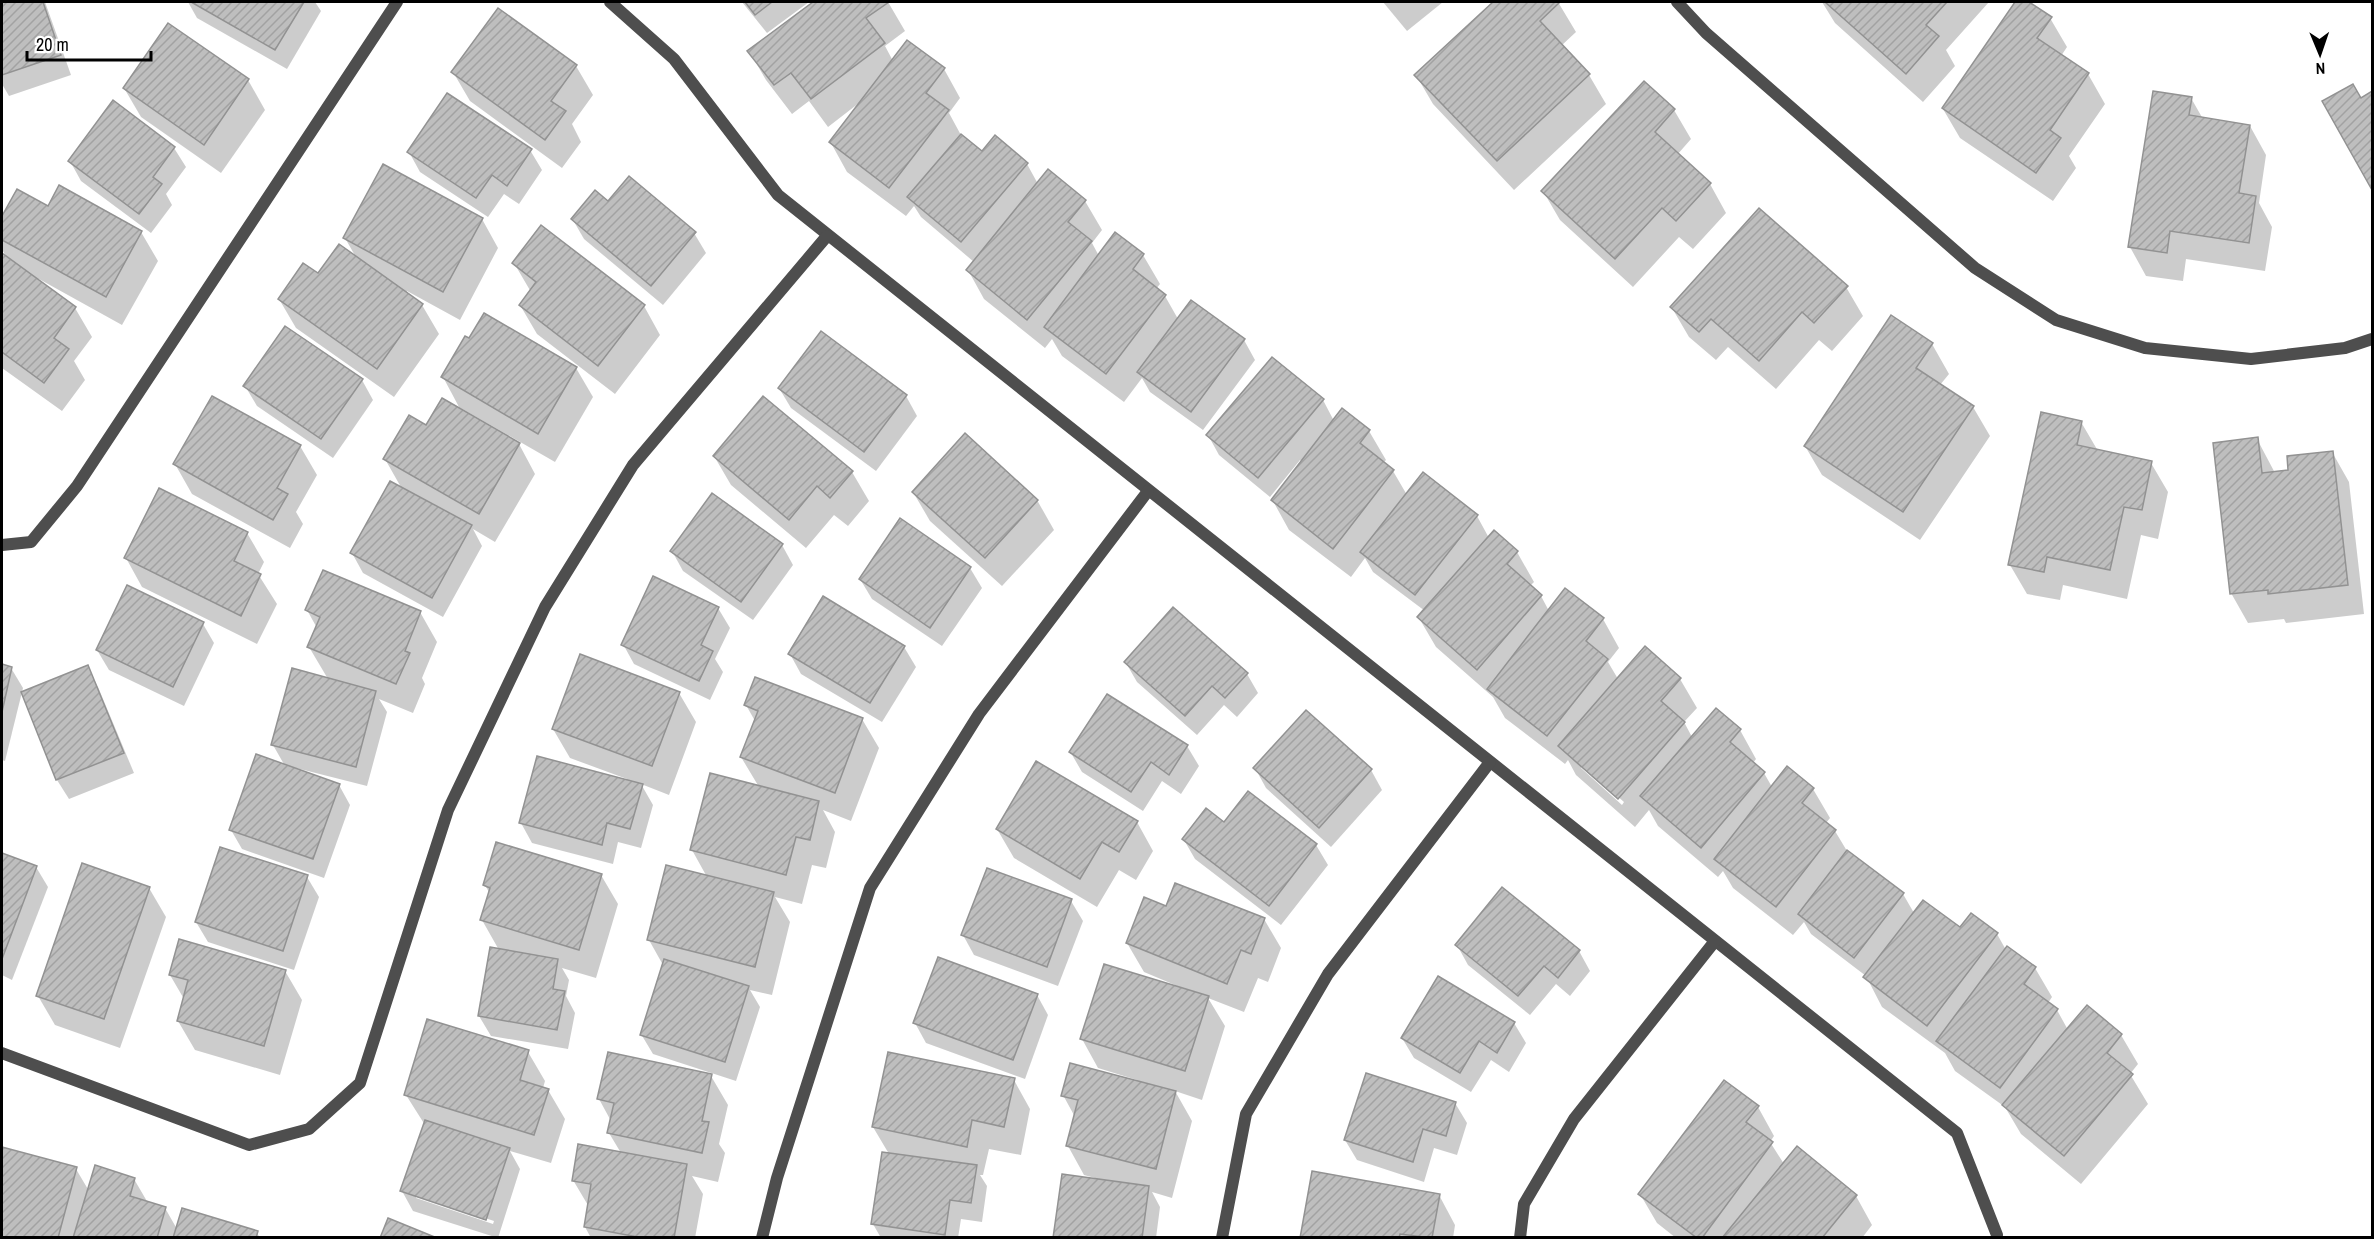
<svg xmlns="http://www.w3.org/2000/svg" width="2374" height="1239" viewBox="0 0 2374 1239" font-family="'Archivo Narrow',sans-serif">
<defs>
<pattern id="building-hatch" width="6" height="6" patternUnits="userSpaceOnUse" patternTransform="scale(1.5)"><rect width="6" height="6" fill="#bebebe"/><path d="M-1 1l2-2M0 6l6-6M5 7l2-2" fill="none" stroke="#a2a2a2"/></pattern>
</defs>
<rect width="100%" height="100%" fill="#fff"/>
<!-- shadow -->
<g fill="#0003" fill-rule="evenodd">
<path d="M2,2H45L71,75L9,96L2,84Z"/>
<path d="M188,2H315L321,11L287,69L197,18Z"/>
<path d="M742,2H809L767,33Z"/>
<path d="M815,2H888L905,31L885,46L893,61L944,69L960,98L949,113L962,137L982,153L1027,164L1038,184L1048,171L1085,201L1102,230L1092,243L1099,256L1115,235L1143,255L1160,284L1156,289L1165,296L1178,319L1244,340L1255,360L1203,430L1150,392L1142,378L1124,402L1062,356L1052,339L1045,348L984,299L968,270L974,262L921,217L914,206L906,216L847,172L831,143L859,103L828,127L809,101L792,114L766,80L749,51Z"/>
<path d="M1383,2H1443L1407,31Z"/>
<path d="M1495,2H1558L1576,32L1561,46L1589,75L1606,104L1514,190L1433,104L1416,75Z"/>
<path d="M1822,2H1989L1946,50L1955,66L1923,102L1835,23Z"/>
<path d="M2017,2H2026L2050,18L2067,47L2061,56L2088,74L2105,104L2069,156L2076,168L2053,201L1960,138L1943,109Z"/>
<path d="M169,25L248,80L265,110L221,173L141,117L124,88Z"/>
<path d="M576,66L593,95L572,124L581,142L562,168L470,101L453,72Z"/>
<path d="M1644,83L1674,110L1691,139L1677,155L1710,184L1726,213L1693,249L1679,237L1633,287L1560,220L1543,191Z"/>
<path d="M2372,93V187L2324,102L2360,100Z"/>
<path d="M2191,98L2203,119L2250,126L2266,155L2259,203L2272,227L2265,271L2186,259L2183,281L2146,276L2130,247Z"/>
<path d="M174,148L186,167L166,194L172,205L151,233L81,181L70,161Z"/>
<path d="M530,150L542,170L519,204L504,194L488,217L420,172L409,152Z"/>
<path d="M17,191L49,208L141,232L158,261L122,325L39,279L38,281L75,308L92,337L74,361L85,380L62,411L2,368V255L7,259L2,249V219Z"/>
<path d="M608,203L694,233L706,253L663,305L584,239L573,220Z"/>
<path d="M482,219L498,248L460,320L407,291L406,293L422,305L439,334L394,397L296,328L279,299L319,275L357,259L345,238Z"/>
<path d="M514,263L644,306L660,335L615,394L537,334L520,305L531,292Z"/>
<path d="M1846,287L1863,316L1832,351L1819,340L1776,389L1728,347L1716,360L1689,337L1672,308Z"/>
<path d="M1932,344L1949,374L1940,385L1973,407L1990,436L1920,540L1822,475L1805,446Z"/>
<path d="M576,368L593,397L555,462L459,407L443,377Z"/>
<path d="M362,380L373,400L333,458L257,406L245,386Z"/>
<path d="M779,388L906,396L917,416L876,471L791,408Z"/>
<path d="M763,398L852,472L869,501L848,526L834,515L806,548L731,485L714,456Z"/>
<path d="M1323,400L1334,421L1369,431L1386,460L1383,463L1393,471L1407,495L1477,516L1489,538L1494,532L1517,552L1534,582L1530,586L1541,596L1549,611L1603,619L1619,648L1608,662L1618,679L1645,648L1680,679L1697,708L1684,722L1692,737L1740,730L1756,759L1753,763L1764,773L1772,787L1813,789L1830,818L1826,823L1835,831L1847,851L1903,894L1914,913L1960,930L1997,934L2006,950L2035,968L2052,997L2048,1003L2057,1010L2068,1030L2121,1035L2138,1064L2130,1074L2148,1104L2081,1184L2021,1134L2005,1107L1955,1071L1945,1053L1882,1007L1866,976L1811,934L1804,922L1793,935L1733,888L1723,871L1718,877L1658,826L1649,810L1635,827L1576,775L1568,760L1565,764L1505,718L1493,697L1436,647L1419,618L1425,611L1373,572L1365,558L1351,577L1289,530L1273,501L1302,462L1300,460L1270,497L1219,455L1208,435ZM1581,764L1624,802L1622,805L1581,768Z"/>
<path d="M2081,422L2098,451L2151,463L2168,492L2158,539L2141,535L2127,599L2063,585L2060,600L2027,594L2010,565Z"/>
<path d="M427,427L519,444L535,474L495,542L473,529L482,546L443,617L363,573L352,553L402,489L385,459Z"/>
<path d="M2257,439L2275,473L2290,471L2332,452L2349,482L2364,614L2286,623L2284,619L2248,623L2231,593Z"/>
<path d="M300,446L317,475L296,512L303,524L290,548L192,494L175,464Z"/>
<path d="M913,492L1037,500L1054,530L1002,586L930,521Z"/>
<path d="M901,520L970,568L982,588L942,646L872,599L860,579Z"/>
<path d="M247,533L264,562L258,574L277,604L257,644L142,587L126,558Z"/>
<path d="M782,545L793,565L753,620L683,571L672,551Z"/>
<path d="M654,578L718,608L730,628L715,659L723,672L710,700L634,664L623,644Z"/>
<path d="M307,610L420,612L437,642L422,678L425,684L413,713L379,699L387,712L367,786L296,768L295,770L339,785L350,805L324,878L242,849L231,830L285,766L273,745L328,679L309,647L317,628Z"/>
<path d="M203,624L214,643L184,706L109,670L97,650Z"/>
<path d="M904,647L916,667L882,722L801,674L790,654Z"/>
<path d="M1126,663L1247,674L1258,693L1237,717L1224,705L1197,735L1137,682Z"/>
<path d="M2,665L11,668L23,688L5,761L2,760Z"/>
<path d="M87,667L98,687L134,773L69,799L57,780L23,693Z"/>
<path d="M679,693L696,722L669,795L641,784L653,805L641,848L618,842L613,864L532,843L521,823L626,781L627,779L570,758L553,729Z"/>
<path d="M746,705L862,719L879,748L851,821L823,810L835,832L826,868L812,865L802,904L775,897L790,922L772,995L750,990L760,1007L736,1081L653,1054L641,1034L663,965L649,940L707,877L692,850L759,787L741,757L755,721Z"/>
<path d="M1187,746L1199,766L1181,794L1162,781L1143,811L1082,772L1071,753Z"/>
<path d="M1255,768L1371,770L1382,790L1331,847L1266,788Z"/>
<path d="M1248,793L1316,845L1328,865L1281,925L1195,859L1184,840L1224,824Z"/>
<path d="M1137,822L1153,851L1136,880L1119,870L1097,907L1014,858L997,829Z"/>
<path d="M221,849L307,877L319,897L294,970L208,942L196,922Z"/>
<path d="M2,854L36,867L48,887L12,980L2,975Z"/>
<path d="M988,870L1071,901L1083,921L1058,986L974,955L963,935Z"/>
<path d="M601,875L618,904L596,978L562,968L569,980L566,996L575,1013L568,1049L491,1036L479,1016L499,950L482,920L490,894L485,885Z"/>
<path d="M149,888L166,917L120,1048L55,1025L38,996Z"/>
<path d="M1167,908L1264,919L1281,948L1268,982L1258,978L1244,1012L1208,998L1225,1026L1202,1100L1175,1091L1192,1121L1172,1198L1152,1192L1160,1207L1156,1238H1055L1095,1178L1084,1175L1068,1146L1075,1117L1063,1095L1136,1082L1137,1080L1098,1068L1082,1039L1174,987L1175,985L1144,972L1127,943Z"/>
<path d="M1457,945L1579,951L1590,971L1570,996L1556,984L1530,1015L1468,965Z"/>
<path d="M285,971L302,1000L280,1075L195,1050L178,1021L184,999L170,975Z"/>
<path d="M1439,978L1514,1023L1526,1043L1509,1072L1491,1060L1471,1092L1414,1058L1402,1038Z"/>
<path d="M1037,995L1048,1015L1025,1079L926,1043L915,1023Z"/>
<path d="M528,1052L545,1081L543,1088L548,1090L565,1119L551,1163L510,1151L520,1169L498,1238L413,1211L402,1191L425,1125L406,1095ZM416,1195L494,1221L493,1224L416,1198Z"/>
<path d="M711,1076L728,1105L719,1144L725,1153L718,1182L692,1176L703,1194L695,1238H591L585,1227L589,1207L573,1180L621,1153L609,1133L611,1121L599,1099Z"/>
<path d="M1014,1080L1030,1109L1021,1155L989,1149L983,1175H980L987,1186L982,1222L961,1219L958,1238H881L873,1224L889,1154L873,1127Z"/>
<path d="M1455,1103L1467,1123L1457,1155L1434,1148L1424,1182L1357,1160L1345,1140Z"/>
<path d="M1758,1107L1774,1136L1770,1142L1784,1164L1856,1196L1872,1225L1862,1238H1676L1657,1223L1640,1194Z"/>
<path d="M2,1148L76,1169L89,1191L134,1179L148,1203L165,1208L177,1229L257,1233L260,1238H2Z"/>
<path d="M1439,1195L1455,1225L1453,1238H1301Z"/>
</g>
<!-- building -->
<g fill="url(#building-hatch)" stroke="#929292" stroke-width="1.5">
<path d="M2,2H43L61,55L2,75Z"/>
<path d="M191,2H304L275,50Z"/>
<path d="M745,2H772L755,15Z"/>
<path d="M813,2H889L866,18L885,43L811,99L791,73L774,85L747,51Z"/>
<path d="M1493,2H1560L1540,21L1590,74L1497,161L1414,75Z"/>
<path d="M1825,2H1947L1926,25L1939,36L1906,74Z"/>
<path d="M2015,2H2029L2052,17L2037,38L2089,73L2050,130L2061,138L2036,173L1942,108Z"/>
<path d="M498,8L577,65L551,101L566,111L545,140L451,72Z"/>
<path d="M168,23L249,79L204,145L123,88Z"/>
<path d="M907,40L945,68L926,93L949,110L889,188L829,142Z"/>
<path d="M1644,81L1675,109L1655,132L1711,183L1676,221L1662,208L1615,259L1541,191Z"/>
<path d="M2353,84L2361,98L2372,91V190L2322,101Z"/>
<path d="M2153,91L2192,97L2189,115L2250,125L2239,193L2256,196L2249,243L2170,231L2167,253L2128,247Z"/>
<path d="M447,93L532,149L507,186L492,175L476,198L407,152Z"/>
<path d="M113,100L175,147L153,177L162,184L139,214L68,161Z"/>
<path d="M961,134L982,151L995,135L1028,163L961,242L907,197Z"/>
<path d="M383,164L483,218L443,292L343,238Z"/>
<path d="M1048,169L1086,200L1068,222L1092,241L1027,320L966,270Z"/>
<path d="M629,176L696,232L651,286L571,219L595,190L608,201Z"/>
<path d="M59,185L142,231L106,297L2,240V216L17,189L48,206Z"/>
<path d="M1759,208L1848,286L1814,323L1802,312L1759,361L1711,319L1699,332L1670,307Z"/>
<path d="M541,225L645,305L598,366L519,305L536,282L512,263Z"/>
<path d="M1115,232L1144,254L1133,269L1166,295L1106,374L1044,327Z"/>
<path d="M339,244L423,304L377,369L278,299L303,263L318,273Z"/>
<path d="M2,253L76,307L54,338L69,349L44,383L2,352Z"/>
<path d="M1191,300L1245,339L1191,412L1137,372Z"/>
<path d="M484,313L577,367L538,434L441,377L465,336L469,338Z"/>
<path d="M1891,315L1933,343L1916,368L1974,406L1903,512L1804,446Z"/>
<path d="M285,326L363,379L321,439L243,386Z"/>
<path d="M821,331L907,395L864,452L778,388Z"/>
<path d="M1272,357L1324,399L1258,478L1206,435Z"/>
<path d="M212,396L301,445L277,488L288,494L273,520L173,464Z"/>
<path d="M763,396L853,471L830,498L817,486L789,520L713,456Z"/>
<path d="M442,398L520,443L479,514L383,459L409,415L426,425Z"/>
<path d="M1342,408L1370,430L1360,443L1394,470L1333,549L1271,500Z"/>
<path d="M2041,412L2082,421L2077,445L2152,461L2142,510L2124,507L2110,570L2047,557L2044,572L2008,565Z"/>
<path d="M965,433L1038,500L985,558L912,492Z"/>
<path d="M2258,437L2262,473L2288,470L2287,456L2333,451L2348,585L2268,594V590L2230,594L2213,443Z"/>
<path d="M1423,472L1478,515L1415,595L1360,552Z"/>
<path d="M390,481L472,525L432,598L350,553Z"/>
<path d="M159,488L248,532L234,561L261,574L241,616L124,558Z"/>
<path d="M712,493L783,544L741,602L670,551Z"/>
<path d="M900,518L971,567L930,628L859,579Z"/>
<path d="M1494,530L1518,551L1507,564L1542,595L1477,670L1417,617Z"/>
<path d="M323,570L421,611L405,651L410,653L396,684L307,647L320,617L305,610Z"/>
<path d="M653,576L719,607L701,645L713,651L699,681L621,645Z"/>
<path d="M127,585L204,622L173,687L96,650Z"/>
<path d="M1565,588L1604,618L1586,641L1608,659L1547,736L1487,689Z"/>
<path d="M823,596L905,646L870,703L788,654Z"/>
<path d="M1173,607L1248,673L1225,698L1212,686L1185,716L1124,662Z"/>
<path d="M1645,646L1681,678L1661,701L1685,722L1618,799L1558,746Z"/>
<path d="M580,654L680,692L652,766L552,729Z"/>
<path d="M2,664L12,667L2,712Z"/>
<path d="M88,665L124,753L56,780L21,692Z"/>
<path d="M292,668L376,691L356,767L271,745Z"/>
<path d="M755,677L863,718L835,793L740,757L758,711L744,705Z"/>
<path d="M1107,694L1188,745L1169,775L1151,762L1131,792L1069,752Z"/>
<path d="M1716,708L1741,729L1730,742L1765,772L1701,848L1640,796Z"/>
<path d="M1306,710L1372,769L1319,828L1253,768Z"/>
<path d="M256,754L340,784L313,859L229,830Z"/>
<path d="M537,756L643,784L630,829L607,823L602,845L519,823Z"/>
<path d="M1036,761L1138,821L1119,852L1102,842L1080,879L996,829Z"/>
<path d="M1787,766L1814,788L1802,803L1836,830L1776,907L1714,859Z"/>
<path d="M710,773L819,801L810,840L796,837L786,875L690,850Z"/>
<path d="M1248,791L1317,844L1269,906L1182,839L1206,808L1224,822Z"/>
<path d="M496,842L602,874L579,950L480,920L490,888L483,885Z"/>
<path d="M220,847L308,875L283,951L195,922Z"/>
<path d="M1847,850L1904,893L1854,958L1798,914Z"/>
<path d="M2,853L37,866L2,959Z"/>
<path d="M82,863L150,887L104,1019L36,996Z"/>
<path d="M666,865L774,892L755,967L647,940Z"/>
<path d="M987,868L1072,899L1047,967L961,935Z"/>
<path d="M1175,883L1265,918L1251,954L1241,950L1227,984L1126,943L1144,897L1166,906Z"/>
<path d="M1502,887L1580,950L1558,978L1544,966L1518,996L1455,945Z"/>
<path d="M1923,900L1960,927L1971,913L1998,933L1927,1026L1863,977Z"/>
<path d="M179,939L286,970L264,1046L177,1021L188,980L169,975Z"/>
<path d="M2007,946L2036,967L2024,984L2058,1009L2000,1088L1936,1041Z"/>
<path d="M490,947L558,959L553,989L565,991L557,1030L478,1016Z"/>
<path d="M938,957L1038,994L1013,1060L913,1023Z"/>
<path d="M664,959L749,986L725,1062L640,1035Z"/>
<path d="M1104,964L1209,996L1185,1071L1080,1039Z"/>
<path d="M1438,976L1515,1022L1497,1053L1479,1041L1460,1073L1401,1038Z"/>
<path d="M2087,1005L2122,1034L2107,1053L2133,1074L2064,1156L2002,1105Z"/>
<path d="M427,1019L529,1050L520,1080L549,1089L534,1135L404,1095Z"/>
<path d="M608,1052L712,1074L702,1121L709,1122L702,1153L607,1133L614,1103L597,1099Z"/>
<path d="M888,1052L1015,1078L1004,1127L972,1120L967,1147L872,1127Z"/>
<path d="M1070,1063L1176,1091L1156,1169L1066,1146L1078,1100L1061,1096Z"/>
<path d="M1366,1073L1456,1102L1446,1136L1423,1129L1413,1162L1344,1140Z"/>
<path d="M1724,1080L1759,1106L1746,1122L1773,1142L1702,1238H1697L1638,1194Z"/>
<path d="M425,1120L510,1148L486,1220L400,1191Z"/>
<path d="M578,1144L687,1164L674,1238H643L584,1227L591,1184L572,1181Z"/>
<path d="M1797,1146L1857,1195L1822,1238H1722Z"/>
<path d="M2,1147L77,1167L58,1238L2,1237Z"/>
<path d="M882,1152L977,1165L971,1203L950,1200L945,1235L871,1224Z"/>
<path d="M95,1165L135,1178L130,1196L166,1207L157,1238H73Z"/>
<path d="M1312,1171L1440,1194L1432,1238L1400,1234L1399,1238H1300Z"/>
<path d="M1062,1174L1149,1186L1142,1238H1053Z"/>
<path d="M182,1208L258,1231L256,1238H173Z"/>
<path d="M388,1218L437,1238H380Z"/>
</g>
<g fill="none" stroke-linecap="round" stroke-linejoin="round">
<!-- minor -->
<g stroke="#4e4e4e" stroke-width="12">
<path d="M610,2L674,59L778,195L1957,1133L1997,1235"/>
<path d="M1677,2L1706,33L1975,268L2056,320L2145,348L2251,359L2345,348L2372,339"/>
<path d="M2,545L31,542L77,486L397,2"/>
<path d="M2,1053L249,1145L309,1129L360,1083L448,810L545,607L633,465L827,236"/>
<path d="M762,1238L777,1178L870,888L979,714L1148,491"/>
<path d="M1222,1238L1246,1114L1328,974L1490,762"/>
<path d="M1520,1238L1524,1204L1574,1119L1715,941"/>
</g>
</g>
<!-- border -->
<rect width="2374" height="1239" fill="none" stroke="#000000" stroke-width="6"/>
<!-- north arrow -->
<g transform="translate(2320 54) rotate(178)" stroke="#ffffff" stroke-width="4.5" paint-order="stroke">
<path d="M0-4.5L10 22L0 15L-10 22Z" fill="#000000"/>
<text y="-9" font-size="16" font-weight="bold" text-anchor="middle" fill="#000000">N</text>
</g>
<!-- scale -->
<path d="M27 51v9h124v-9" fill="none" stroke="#000000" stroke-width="3"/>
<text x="36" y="51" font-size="18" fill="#000000" stroke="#ffffff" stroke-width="4.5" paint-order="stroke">20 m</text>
</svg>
